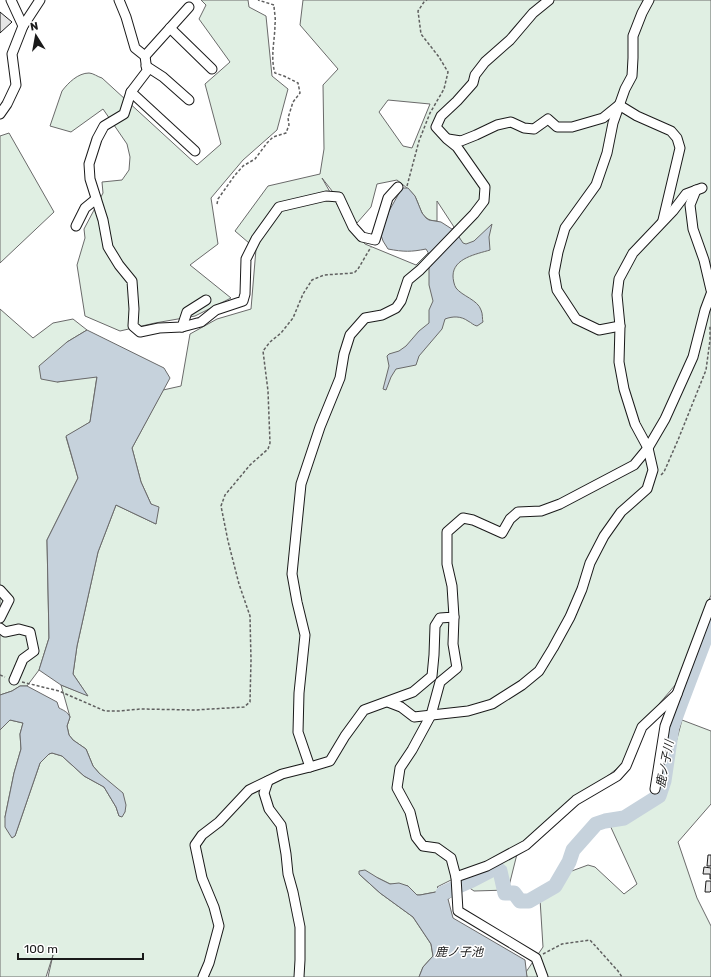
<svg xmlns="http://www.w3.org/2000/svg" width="711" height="977" viewBox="0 0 711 977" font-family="Rubik,'Noto Sans JP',sans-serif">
<rect width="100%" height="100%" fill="#fff"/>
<!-- green -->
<g fill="#e0efe3" stroke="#6a6a6a" fill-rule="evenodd">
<path d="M201,0H248L249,7L266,16L272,76L288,89L277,130L243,160L211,198L218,244L190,265L231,298L195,316L155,323L120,331L85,316L77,265L85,238L84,229L103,193L102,182L122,180L129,170L130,157L127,144L103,109L71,132L50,126L62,91C68,83 78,73 89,73C93,73 98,77 102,78L197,165L221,144L205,84L230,62L199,19L206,5Z"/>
<path d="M303,0H711V595L676,684L637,730L624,763L519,846L508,890L474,891L455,878L437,887L441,891L420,895H417L408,886L390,884L378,878L359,874L380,893L413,917L431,944L433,956L423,967L419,977H48L53,955L46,977H0V730L10,720L23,723L20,734L21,749L14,773L5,817L12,837L15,836L40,763L49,754L52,753L62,756L84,776L104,787L116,807L119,816L125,812L99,773L93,766L86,749L73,740L69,735L67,726L70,717L61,685L87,695L73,674L77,646L98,552L116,505L156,524L151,504L141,482L132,448L163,390L181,386L190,334L217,319L251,309L256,249L235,231L268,186L320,174L324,149L323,85L338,69L300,25ZM388,100L430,104L412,148L403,146L379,112ZM322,178L357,223L371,207L377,184L397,180C403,185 409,189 414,195C419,202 420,215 428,219C431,221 435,221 437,221V201L454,227L416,265L365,244L350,227Z"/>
<path d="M9,133L54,212L0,263V136Z"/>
<path d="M0,309L33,338L53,323L73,319L87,330L67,342L57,382L97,376L90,422L66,437L78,478L47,540L49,638L39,670L27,686H20L12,691L0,695Z"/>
<path d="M682,720L711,731V804L678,842L697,898L711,926V977H527L526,972L543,947L540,899L569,872L588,865L595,867L624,894L637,884L608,821L663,791Z"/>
</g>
<!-- water -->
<g fill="#c6d2dc" stroke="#6a6a6a">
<path d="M402,188H408L415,196L422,213L426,218L429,220L441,222L455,231L463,243L466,244L474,241L492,224L489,237L490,250C477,254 453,258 453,276C453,279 454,285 456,288C462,296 478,300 481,310C483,314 482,319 483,322L477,326C473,325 472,323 468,321C461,316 453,316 445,319L442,329L419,356L416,365L396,369L391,377L386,390L383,389L389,366L387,356L389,354L399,351L406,346L419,331L429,323V310L433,301L429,285V254L426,249C411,252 404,252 388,249L383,241L381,235L389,211Z"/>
<path d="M87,330L164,368L170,378L132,448L141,482L151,504L159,507L156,524L116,505L98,552L77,646L73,674L88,696L61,685L39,670L49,638L47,540L78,478L66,436L90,422L97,377L57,382L41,379L39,366L67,342Z"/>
<path d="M20,686H27L57,702L59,708C63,710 68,712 70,717L67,726L69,735L73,740L86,749L93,766L99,773L123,793L126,805L125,812L122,817L119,816L116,807L104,787L84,776L62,756L52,753L49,754L40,763L15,836L12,838L10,835L5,827V817L14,773L21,749L20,734L23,723L10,720L0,730V695L12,691Z"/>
<path d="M365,870L378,878L390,884L399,883L408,886L417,895H420L441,891L444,890L445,887L459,883L464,889L448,899L453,918L525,960L527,977H419L423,967L433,956L431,944L413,917L380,893L359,874V871Z"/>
</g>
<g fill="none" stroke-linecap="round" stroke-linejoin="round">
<!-- river -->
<path stroke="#c6d2dc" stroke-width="15" d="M443,893L470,881L495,868L500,871L505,893H514L520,901H529L555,886L569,862L573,850L596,824L605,821L624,818L659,796L664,781L672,727L680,705L711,623"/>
</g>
<!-- building -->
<g fill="#e6e6e6" stroke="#1a1a1a">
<path d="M0,12L12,22L0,33Z"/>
<path d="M708,855H711V866H707Z"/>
<path d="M704,867L711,868V879H710V874H703Z"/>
<path d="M706,881H711V891L710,892H705Z"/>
</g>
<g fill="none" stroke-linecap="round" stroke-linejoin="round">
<!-- minor casing -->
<g stroke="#1a1a1a" stroke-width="11">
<g id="minor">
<path d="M11,0L23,26"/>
<path d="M119,0L126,17L135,48L145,56L147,71L131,92L124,114L104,126L97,139L89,164L90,179L103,220L108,247L119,265L132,281L134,309L133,326L140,332L159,328L182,327L201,322L216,310L243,301L245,294L246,259L256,239L279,207L326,196L339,197L353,227L362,237L375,240L388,198L398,187"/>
<path d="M170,28L212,69"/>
<path d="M145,56L189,7"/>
<path d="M146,66L163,77L189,100"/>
<path d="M131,92L195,151"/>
<path d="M0,114L7,104L16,85L12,54L23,26L40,0"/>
<path d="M448,139L461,141L476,135L497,125L511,122L524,128L534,129L548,119L557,127H572L603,118L619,105L637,116L671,131L677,138L680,148L663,220"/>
<path d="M696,190L690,205L693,229L704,260L711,290"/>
<path d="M76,226L85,208L96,199"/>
<path d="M620,326L599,330L576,319L557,290L554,273L558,252L565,228L596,185L607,153L613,123L625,89L632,76L633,58V36L642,13L649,0"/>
<path d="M182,327L187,312L206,300"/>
<path d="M0,590L9,600L0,618"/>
<path d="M454,617L453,644L457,668L440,682L431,715L412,750L400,768L397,788L410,812L416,837L423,846L437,848L451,858L456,877"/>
<path d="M0,628L5,632L19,629L30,632L34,651L23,659L14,680"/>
<path d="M388,702L401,707L414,717L468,711L492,704L522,685L539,671L553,648L570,617L582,589L590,563L604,536L621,512L647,489L653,470L648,448L635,424L624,389L619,362L620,326L617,295L619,279L633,253L673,211L686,194L702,188"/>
<path d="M310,767L330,761L345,736L364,710L413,692L432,676L434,655L435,626L440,618L454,617L452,586L447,564V532L463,518L473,520L502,533L510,519L518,512L541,511L560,504L634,465L648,448L665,419L693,357L705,310L711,294"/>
<path d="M268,781L264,793L269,809L281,825L286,854L288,874L293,892L300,927V960L299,977"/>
<path d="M655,789L665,726L711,604"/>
<path d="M203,977L209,963L219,926L214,907L202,878L195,845L202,835L219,822L249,790L282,774L310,767L298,732L299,693L305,635L297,602L292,574L301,484L320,427L340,378L344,354L350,335L365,318L382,315L396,308L401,301L408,280L420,270L474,214L484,201L485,187L457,147L447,139L436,127L441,116L457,101L473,83L475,75L485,62L510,40L533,13L549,0"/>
<path d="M543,977L536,958L458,911L456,877L487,866L526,845L576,800L617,776L626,766L642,727L677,694"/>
</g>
</g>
<!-- path -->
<g stroke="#5f5f5f" stroke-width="1.5" stroke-dasharray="3 2" stroke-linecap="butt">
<path d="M407,186L419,141L430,113L444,89L448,72L439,57L421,34L418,11L424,2L427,0"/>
<path d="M217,204L218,199L235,175L243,166L255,159L267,143L273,137L286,133L289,125L288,118L293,102L300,93L298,83L284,76L275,73C270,57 275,40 275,24C276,18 274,11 274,5L258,0"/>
<path d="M661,475L664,472L678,440L706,370L710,340V326"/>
<path d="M0,675L5,677"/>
<path d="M22,682L59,691L105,711H119L141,709L195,710L244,707L250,702L251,660L250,616L239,584L228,541L221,506L225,495L250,465L268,449L270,443L268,391L263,351L270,342L281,333L293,318L303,294L312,280L324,275L354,273L358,269L371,247"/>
<path d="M543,954L562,944L590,940L618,971L622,977"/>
</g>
<!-- minor -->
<use href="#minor" stroke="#fff" stroke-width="9"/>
</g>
<g text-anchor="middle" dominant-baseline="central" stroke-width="3" stroke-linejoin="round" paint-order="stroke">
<!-- water labels -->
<g font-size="12" font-style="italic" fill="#1a1a1a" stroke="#fff">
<text transform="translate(665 764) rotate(-79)">鹿ノ子川</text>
<text x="459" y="952">鹿ノ子池</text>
</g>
</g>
<!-- north arrow -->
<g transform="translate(36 36) rotate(349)" stroke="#ffffff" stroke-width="3" paint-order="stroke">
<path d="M0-3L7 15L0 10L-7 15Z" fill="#1a1a1a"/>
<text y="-6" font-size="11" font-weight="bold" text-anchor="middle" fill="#1a1a1a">N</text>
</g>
<!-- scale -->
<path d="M18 953v6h125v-6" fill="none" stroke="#1a1a1a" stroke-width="2"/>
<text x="24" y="953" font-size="12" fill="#1a1a1a" stroke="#ffffff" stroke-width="3" paint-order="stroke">100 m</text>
</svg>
